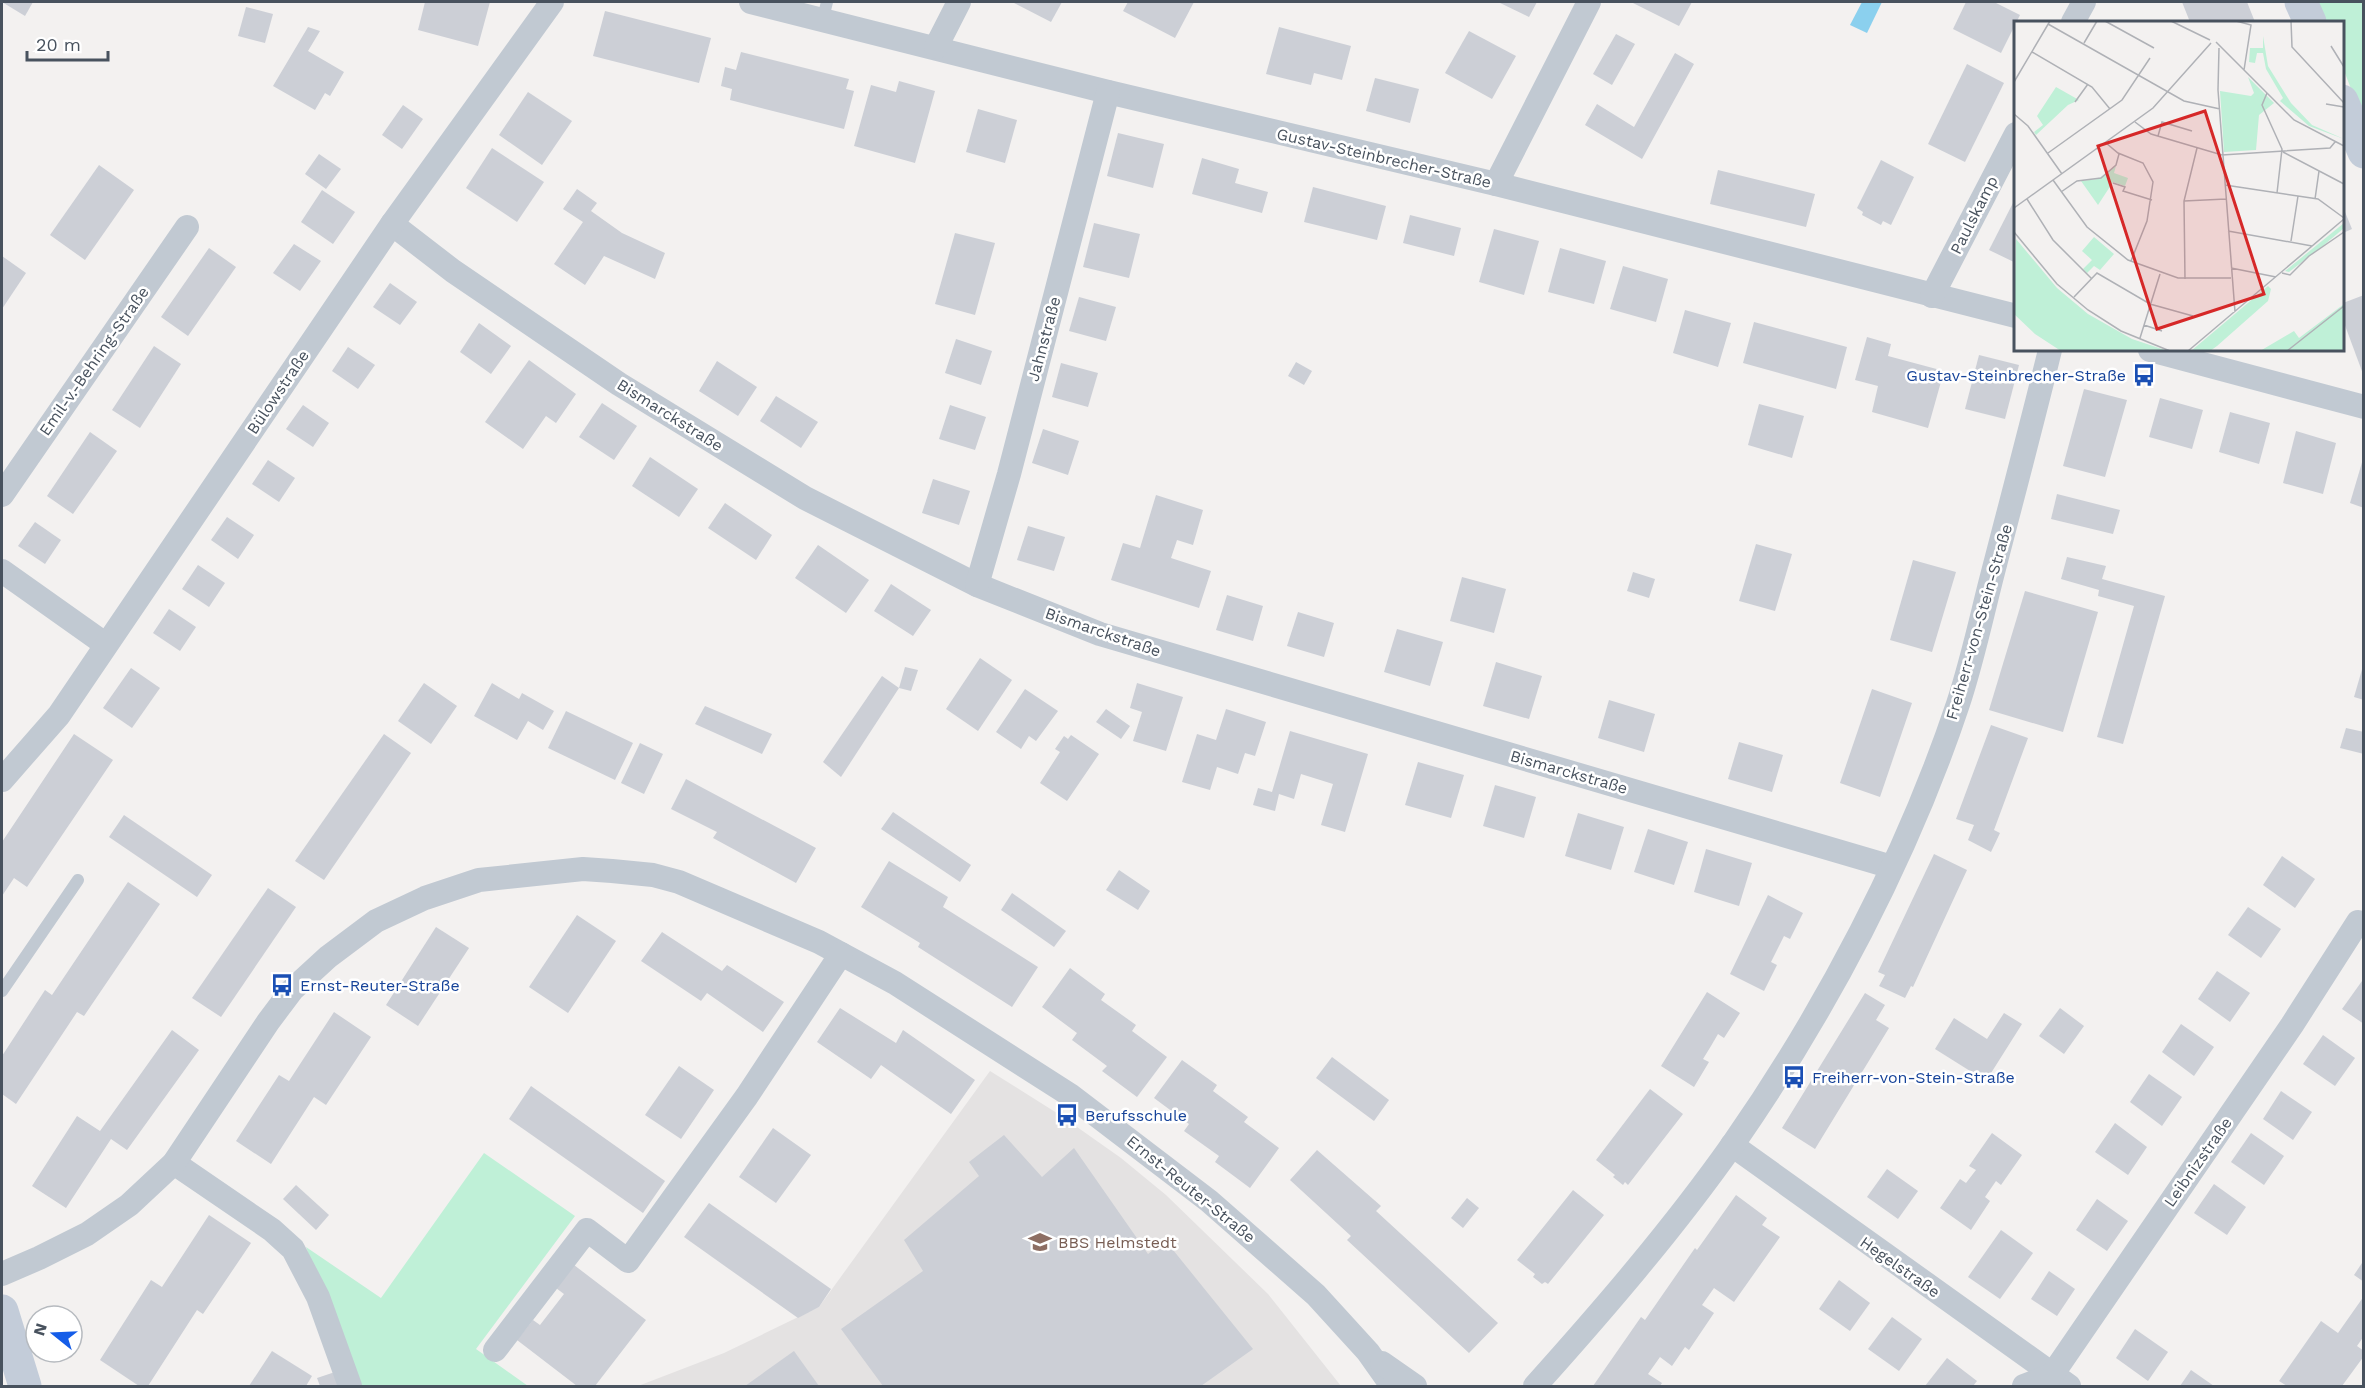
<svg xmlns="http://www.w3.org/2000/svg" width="2365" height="1388" viewBox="0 0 2365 1388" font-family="'Work Sans',sans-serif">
<rect width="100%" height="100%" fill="#f3f1f0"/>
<!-- education -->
<path fill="#e4e2e2" d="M990,1071L1060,1115L1121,1158L1166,1195L1268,1294L1341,1386H638L724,1353L819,1307Z"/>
<!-- green -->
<g fill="#bff0d7">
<path d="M2316,2H2363V120L2343,68L2342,22H2324Z"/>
<path d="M484,1153L575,1216L476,1349L528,1386H357L306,1247L381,1298Z"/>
</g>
<!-- water -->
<path fill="#8bd0ee" d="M1862,2H1882L1867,33L1850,25Z"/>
<!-- building -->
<g fill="#cccfd6">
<path d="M2,2H33L25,16Z"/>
<path d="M425,2H490L478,46L418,30Z"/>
<path d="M1012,2H1062L1051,22Z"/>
<path d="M1128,2H1194L1175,38L1123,11Z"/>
<path d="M1498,2H1537L1529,17Z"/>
<path d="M1631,2H1692L1679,26Z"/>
<path d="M1966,2H1994L2020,15L2001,53L1953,29Z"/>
<path d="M2182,2H2247L2255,22H2190Z"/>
<path d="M246,7L273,14L265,43L238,36Z"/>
<path d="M605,11L711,38L699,83L593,56Z"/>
<path d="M308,27L320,31L308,51L344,72L330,96L325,93L315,110L273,86Z"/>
<path d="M1279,27L1351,46L1342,80L1314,73L1311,85L1266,74Z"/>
<path d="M1469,31L1516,56L1492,99L1445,73Z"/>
<path d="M1616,34L1635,44L1612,85L1593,74Z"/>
<path d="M741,52L849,79L846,89L854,91L844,129L730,100L732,89L721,86L725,67L736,70Z"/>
<path d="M1675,53L1694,64L1642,159L1585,125L1597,104L1634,127Z"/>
<path d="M1967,64L2004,83L1965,162L1928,144Z"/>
<path d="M1375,78L1419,89L1410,123L1366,111Z"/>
<path d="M899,81L935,91L915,163L854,146L871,85L896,92Z"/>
<path d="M528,92L572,121L542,165L499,135Z"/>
<path d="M403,105L423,119L402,149L382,135Z"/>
<path d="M978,109L1017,120L1005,163L966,152Z"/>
<path d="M1118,133L1164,144L1153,188L1107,176Z"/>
<path d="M492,148L544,182L517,222L466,188Z"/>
<path d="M319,154L341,169L326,189L305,174Z"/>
<path d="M1202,158L1239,169L1235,183L1268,192L1262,213L1192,194Z"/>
<path d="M1881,160L1914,177L1891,225L1883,221L1881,225L1862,215L1863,212L1857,208Z"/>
<path d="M99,165L134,190L85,260L50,235Z"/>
<path d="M1718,170L1815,194L1806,227L1710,204Z"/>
<path d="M1313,187L1386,206L1377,240L1304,222Z"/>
<path d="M577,189L597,203L591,211L622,233L665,253L655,279L604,256L585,285L554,264L583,222L563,209Z"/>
<path d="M322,190L355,212L333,244L301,222Z"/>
<path d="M2016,197V263L1989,250Z"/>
<path d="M2343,207L2352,229L2343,233Z"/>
<path d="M1410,215L1461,228L1454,256L1403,243Z"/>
<path d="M1094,223L1140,234L1129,278L1083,267Z"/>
<path d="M1494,229L1539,241L1524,295L1479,282Z"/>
<path d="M955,233L995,243L975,315L935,304Z"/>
<path d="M294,244L321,261L300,291L273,273Z"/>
<path d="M209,248L236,267L188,336L161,317Z"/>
<path d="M1560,248L1606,261L1594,304L1548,292Z"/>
<path d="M2,256L26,273L2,309Z"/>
<path d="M1623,266L1668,279L1656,322L1610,309Z"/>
<path d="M390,283L417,302L400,325L373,307Z"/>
<path d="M2364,295V374H2363L2343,320V303Z"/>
<path d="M1079,297L1116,307L1106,341L1069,331Z"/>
<path d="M1685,310L1731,323L1718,367L1673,353Z"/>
<path d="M1754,322L1847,347L1836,389L1743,363Z"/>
<path d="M479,323L511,346L491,374L460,352Z"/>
<path d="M1867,337L1891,344L1888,356L1944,371L1928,428L1872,412L1878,386L1855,380Z"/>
<path d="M956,339L992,351L981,385L945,373Z"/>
<path d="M154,346L181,364L140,428L112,410Z"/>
<path d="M348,347L375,365L358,389L332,371Z"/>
<path d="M1979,355L2019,365L2005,419L1965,409Z"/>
<path d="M529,360L576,394L556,423L546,416L523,449L485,422Z"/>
<path d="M717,361L757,387L738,416L699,391Z"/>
<path d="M1296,362L1312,371L1304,385L1288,376Z"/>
<path d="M1061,363L1098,373L1088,407L1052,397Z"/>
<path d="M2084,389L2127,400L2105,477L2063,466Z"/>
<path d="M776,396L818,422L801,448L760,421Z"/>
<path d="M2160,398L2203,410L2192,449L2149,437Z"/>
<path d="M602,403L637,426L614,460L579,437Z"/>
<path d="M1759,404L1804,416L1792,458L1748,445Z"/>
<path d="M303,405L329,423L313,447L286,429Z"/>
<path d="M950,405L986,417L975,450L939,439Z"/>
<path d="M2230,412L2270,423L2259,464L2219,452Z"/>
<path d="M1043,429L1079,441L1068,475L1032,463Z"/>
<path d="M2296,431L2336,443L2323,494L2283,483Z"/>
<path d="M90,432L117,451L73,514L47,496Z"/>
<path d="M650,457L698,489L679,517L632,486Z"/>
<path d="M2363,459H2364V508L2350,503Z"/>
<path d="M268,460L295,478L279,502L252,484Z"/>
<path d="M933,479L970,491L959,525L922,513Z"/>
<path d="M2057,494L2120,510L2113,534L2051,519Z"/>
<path d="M1156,495L1203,510L1193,545L1177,540L1171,558L1211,571L1199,608L1111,580L1123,543L1140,548Z"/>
<path d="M725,503L772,535L756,560L708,528Z"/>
<path d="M227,517L254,535L238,559L211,540Z"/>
<path d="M35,522L61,540L45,564L18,546Z"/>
<path d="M1028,526L1065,537L1054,571L1017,560Z"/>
<path d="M1756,544L1792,554L1775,611L1739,601Z"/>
<path d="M818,545L869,580L846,613L795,578Z"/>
<path d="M2067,557L2106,566L2102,579L2165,596L2123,744L2097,737L2134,606L2098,596L2099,590L2061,579Z"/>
<path d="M1913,560L1956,572L1932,652L1890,640Z"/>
<path d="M198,565L225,583L209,607L182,589Z"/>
<path d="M1633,572L1655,579L1649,598L1627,591Z"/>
<path d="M1462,577L1506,589L1494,633L1450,621Z"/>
<path d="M891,584L931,610L913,636L874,611Z"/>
<path d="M2025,591L2098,612L2063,732L1989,710Z"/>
<path d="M1227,595L1263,606L1253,641L1216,630Z"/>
<path d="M169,609L196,627L180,651L153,633Z"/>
<path d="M1298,612L1334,623L1324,657L1287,646Z"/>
<path d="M1397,629L1443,642L1430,686L1384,672Z"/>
<path d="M980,658L1012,680L978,731L946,709Z"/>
<path d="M1496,662L1542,676L1529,719L1483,706Z"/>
<path d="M2363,666H2364V700L2354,697Z"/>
<path d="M905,667L918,670L911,691L899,688Z"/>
<path d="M131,668L160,688L132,728L103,708Z"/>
<path d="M882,676L899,688L841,777L823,762Z"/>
<path d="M424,683L457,706L431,744L398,721Z"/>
<path d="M492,683L519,699L522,693L554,711L543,730L528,721L517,740L474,716Z"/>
<path d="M1137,683L1183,697L1166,751L1133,741L1142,712L1130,708Z"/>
<path d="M1025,689L1058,711L1036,741L1029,736L1021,749L996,732Z"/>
<path d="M1872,689L1912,703L1880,797L1840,783Z"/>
<path d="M1609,700L1655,714L1644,752L1598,738Z"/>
<path d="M705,706L772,734L762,754L695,724Z"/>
<path d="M1106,709L1130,726L1121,739L1096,722Z"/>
<path d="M1226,709L1266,722L1255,756L1245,753L1238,774L1217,767L1210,790L1182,782L1197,734L1216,740Z"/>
<path d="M566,711L633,743L615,780L548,748Z"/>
<path d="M1991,725L2028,738L1994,830L2000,833L1991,852L1968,840L1974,825L1956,819Z"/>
<path d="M2346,728L2364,732V754L2340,748Z"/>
<path d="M1290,731L1368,754L1345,832L1321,825L1333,784L1301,774L1294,799L1279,794L1275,811L1253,805L1258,788L1272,792Z"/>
<path d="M74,734L113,760L27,887L14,878L2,896V842Z"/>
<path d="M384,734L411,753L324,880L295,861Z"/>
<path d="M1071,735L1099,754L1067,801L1040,783L1060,752L1055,749L1064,736L1068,739Z"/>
<path d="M1739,742L1783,755L1772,792L1728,779Z"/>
<path d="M640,743L663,754L644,794L621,783Z"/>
<path d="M1418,762L1464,775L1451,818L1405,805Z"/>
<path d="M686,779L816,848L796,883L713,838L717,832L671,809Z"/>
<path d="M1495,785L1536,797L1524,838L1483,826Z"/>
<path d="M893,812L971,865L960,882L881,829Z"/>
<path d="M1578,813L1624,827L1611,870L1565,856Z"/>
<path d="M124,815L212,875L197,897L109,837Z"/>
<path d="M1648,829L1688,842L1674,885L1634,872Z"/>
<path d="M1706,849L1752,863L1739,906L1694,892Z"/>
<path d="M1934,854L1967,870L1913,987L1911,986L1905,998L1879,986L1885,975L1878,972Z"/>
<path d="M2282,856L2315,879L2295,908L2263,885Z"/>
<path d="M889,861L948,897L943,907L1038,967L1012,1007L918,947L920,943L861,907Z"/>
<path d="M1119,870L1150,891L1138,910L1106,890Z"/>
<path d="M128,882L160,904L84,1016L77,1012L16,1104L2,1094V1056L45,990L52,995Z"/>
<path d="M268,888L296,907L221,1017L192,998Z"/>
<path d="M1012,893L1066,931L1054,947L1001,910Z"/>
<path d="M1768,895L1803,913L1790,939L1784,936L1771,962L1777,965L1764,991L1730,974Z"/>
<path d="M2248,907L2281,929L2261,958L2228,935Z"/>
<path d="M577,915L616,941L568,1013L529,987Z"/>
<path d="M436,927L469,948L418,1026L386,1005Z"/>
<path d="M662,932L722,971L727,965L784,1002L763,1032L707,993L701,1001L641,961Z"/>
<path d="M1070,968L1105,994L1101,1000L1136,1025L1132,1031L1167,1057L1137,1097L1102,1071L1107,1066L1072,1040L1077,1033L1042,1007Z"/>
<path d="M2217,971L2250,993L2230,1022L2198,999Z"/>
<path d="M2362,981L2364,982V1024L2342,1009Z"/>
<path d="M1707,992L1740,1013L1724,1038L1718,1034L1711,1046L1703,1059L1709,1062L1694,1087L1661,1066Z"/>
<path d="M1865,993L1885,1005L1876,1020L1889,1028L1815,1149L1782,1128Z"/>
<path d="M840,1008L896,1043L903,1030L975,1080L951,1114L881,1065L871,1079L817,1042Z"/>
<path d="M2060,1008L2084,1026L2064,1054L2039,1036Z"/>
<path d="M334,1012L371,1037L326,1105L314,1097L271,1164L236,1141L279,1075L289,1081Z"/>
<path d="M2004,1013L2022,1024L1986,1081L1935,1049L1954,1018L1987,1039Z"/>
<path d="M2181,1024L2214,1047L2194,1076L2162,1052Z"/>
<path d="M172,1030L199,1050L127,1150L111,1139L66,1208L32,1186L77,1116L100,1131Z"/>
<path d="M2323,1035L2355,1058L2335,1086L2303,1064Z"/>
<path d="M1332,1057L1389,1100L1374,1121L1316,1078Z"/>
<path d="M1182,1060L1217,1085L1213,1091L1248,1117L1244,1122L1279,1148L1250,1188L1215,1162L1219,1156L1184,1131L1189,1124L1154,1098Z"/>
<path d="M679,1066L714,1090L681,1139L645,1115Z"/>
<path d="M2149,1074L2182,1097L2162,1126L2130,1102Z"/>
<path d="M531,1086L665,1181L643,1213L509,1119Z"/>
<path d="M1650,1089L1683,1114L1628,1185L1625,1182L1623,1185L1613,1177L1615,1175L1596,1160Z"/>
<path d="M2281,1091L2312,1112L2293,1140L2263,1119Z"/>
<path d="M2115,1123L2147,1147L2128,1175L2095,1152Z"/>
<path d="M773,1128L811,1155L776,1203L739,1177Z"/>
<path d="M1992,1133L2022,1155L2001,1185L1996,1181L1985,1197L1990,1201L1971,1230L1940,1208L1960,1179L1966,1183L1976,1170L1969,1166Z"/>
<path d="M2251,1133L2284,1156L2264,1185L2231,1162Z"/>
<path d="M1004,1135L1042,1177L1074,1148L1148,1254L1165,1240L1253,1349L1201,1386H883L841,1329L923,1271L904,1240L979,1176L969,1162Z"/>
<path d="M1317,1150L1381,1206L1376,1211L1498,1323L1469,1353L1347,1240L1351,1236L1290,1180Z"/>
<path d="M1887,1169L1918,1191L1898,1219L1867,1197Z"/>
<path d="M2214,1184L2246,1207L2227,1235L2194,1213Z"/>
<path d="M296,1185L329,1215L316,1230L283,1199Z"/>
<path d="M1573,1190L1604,1215L1548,1284L1545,1282L1542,1284L1533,1277L1535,1274L1517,1260Z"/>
<path d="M1736,1195L1767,1218L1762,1225L1780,1237L1734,1302L1714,1288L1702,1305L1714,1313L1689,1350L1685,1347L1672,1366L1660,1357L1648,1374L1662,1383L1660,1386H1593L1641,1317L1645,1320L1695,1248L1697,1250Z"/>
<path d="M1467,1198L1479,1208L1463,1228L1451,1218Z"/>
<path d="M2097,1199L2128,1221L2107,1251L2076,1230Z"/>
<path d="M709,1203L831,1289L819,1307L798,1318L684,1237Z"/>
<path d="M209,1215L251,1243L203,1314L197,1310L148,1386H139L100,1360L151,1280L162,1287Z"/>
<path d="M2001,1230L2033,1253L2000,1299L1968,1277Z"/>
<path d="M2364,1260V1282L2354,1275Z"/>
<path d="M574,1265L646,1320L595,1386H577L517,1340L533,1320L540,1325L564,1294L556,1288Z"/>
<path d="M2049,1271L2075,1289L2057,1316L2031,1299Z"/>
<path d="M1839,1280L1870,1303L1850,1331L1819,1309Z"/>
<path d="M2364,1296V1336L2357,1346L2364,1351V1356L2342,1386H2287L2279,1381L2321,1321L2338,1333Z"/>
<path d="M1892,1317L1922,1339L1899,1371L1868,1349Z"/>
<path d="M2135,1329L2168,1352L2148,1381L2116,1358Z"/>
<path d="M272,1351L312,1376L306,1386H249Z"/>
<path d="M794,1351L819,1386H745Z"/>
<path d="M1947,1358L1977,1381L1973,1386H1925Z"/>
<path d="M2191,1370L2214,1386H2180Z"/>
<path d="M338,1371L344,1386H320L317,1378Z"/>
</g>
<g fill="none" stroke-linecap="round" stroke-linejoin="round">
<!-- lane -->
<g stroke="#c1c9d2" stroke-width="12">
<path d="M823,18L827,2"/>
<path d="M2,991L78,880"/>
</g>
<!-- street -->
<g stroke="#c1c9d2" stroke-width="24">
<path d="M751,2L1108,92L1496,184L2016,316"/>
<path d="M2073,22L2084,2"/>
<path d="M936,47L959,2"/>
<path d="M1496,184L1589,2"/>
<path d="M392,224L453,271L619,384L805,498L977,585L1100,634L1892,867"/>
<path d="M1932,296L2016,134"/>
<path d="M2150,350L2364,407"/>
<path d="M2,495L187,227"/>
<path d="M2,571L105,644"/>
<path d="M977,585L1009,474L1108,92"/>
<path d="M2,780L59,715L392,224L552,2"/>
<path d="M1732,1145L2069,1386"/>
<path d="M174,1163L272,1230L293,1249L318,1297L350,1386"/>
<path d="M2,1274L39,1258L87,1234L129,1205L174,1163L268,1022L292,990L328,957L376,921L425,898L479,880L583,869L612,871L653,875L679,882L819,942L895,983L1070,1095L1209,1201L1316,1295L1368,1352L1392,1386"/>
<path d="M495,1350L587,1230L628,1261L747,1096L841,954"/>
<path d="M1382,1363L1415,1386"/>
<path d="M1535,1386C1604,1309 1673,1229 1733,1144C1825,1012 1907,857 1958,704C1971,665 1980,624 1990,584C2010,506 2031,428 2050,350"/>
<path d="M2024,1386L2052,1375L2292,1025L2358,922"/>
</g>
<!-- secondary -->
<g stroke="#c3ccd9" stroke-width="33">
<path d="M2301,2L2310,22"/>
<path d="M2342,101L2364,152"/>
<path d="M2,1311L25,1386"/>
</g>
</g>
<!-- icons -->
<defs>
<g id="bus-bare" transform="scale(1.8)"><path d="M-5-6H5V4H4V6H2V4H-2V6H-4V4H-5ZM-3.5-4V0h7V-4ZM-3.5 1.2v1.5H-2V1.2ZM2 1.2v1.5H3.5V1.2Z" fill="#1a4fb4" stroke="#fff" stroke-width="2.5" paint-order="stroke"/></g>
<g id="school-bare" transform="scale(1.8)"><path d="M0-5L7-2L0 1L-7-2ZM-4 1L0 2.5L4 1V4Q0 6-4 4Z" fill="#8d6e63" stroke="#fff" stroke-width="2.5" paint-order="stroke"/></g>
</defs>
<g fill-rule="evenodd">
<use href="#bus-bare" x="2144" y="375"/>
<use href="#bus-bare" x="282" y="985"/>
<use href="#bus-bare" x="1794" y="1077"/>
<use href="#bus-bare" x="1067" y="1115"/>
<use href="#school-bare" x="1040" y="1242"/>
</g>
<g text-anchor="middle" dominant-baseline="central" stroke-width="5" stroke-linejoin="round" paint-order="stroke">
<!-- street labels -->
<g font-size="16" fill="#48525e" stroke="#fff">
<text transform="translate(1384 158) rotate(13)">Gustav-Steinbrecher-Straße</text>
<text transform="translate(1974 215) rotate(-63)">Paulskamp</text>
<text transform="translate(1044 339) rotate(-75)">Jahnstraße</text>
<text transform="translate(94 361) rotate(-55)">Emil-v.-Behring-Straße</text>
<text transform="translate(278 392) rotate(-56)">Bülowstraße</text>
<text transform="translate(670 415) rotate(32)">Bismarckstraße</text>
<text transform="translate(1979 622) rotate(-74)">Freiherr-von-Stein-Straße</text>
<text transform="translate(1103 632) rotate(19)">Bismarckstraße</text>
<text transform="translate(1569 772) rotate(16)">Bismarckstraße</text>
<text transform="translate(2198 1162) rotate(-55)">Leibnizstraße</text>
<text transform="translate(1191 1189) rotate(39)">Ernst-Reuter-Straße</text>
<text transform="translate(1900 1267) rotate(35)">Hegelstraße</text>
</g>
<!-- transit labels -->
<g font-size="16" fill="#164399" stroke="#fff" text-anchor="start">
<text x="2126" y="375" text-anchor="end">Gustav-Steinbrecher-Straße</text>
<text x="300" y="985">Ernst-Reuter-Straße</text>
<text x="1812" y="1077">Freiherr-von-Stein-Straße</text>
<text x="1085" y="1115">Berufsschule</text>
</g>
<!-- education labels -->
<g font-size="16" fill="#785e54" stroke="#fff" text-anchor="start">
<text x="1058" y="1242">BBS Helmstedt</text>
</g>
</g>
<!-- overview -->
<g transform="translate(2014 21)">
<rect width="330" height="330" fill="#f3f1f0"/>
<path d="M249,15L254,45L277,82L298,104L330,118L295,105L266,80L269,77L252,48L249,32H243L241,42L235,41L236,27H249ZM234,56L260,82L245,94L242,129L210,131L206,70L237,75L240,72ZM42,66L65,79L54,84L22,114L20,111L29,104L23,95ZM102,145L100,152L114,157L111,165L99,161L84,184L67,160L84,158ZM330,202V207L310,224L275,251L271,250ZM80,216L100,233L86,249L80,245L73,252L69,248L78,239L68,230ZM2,218L43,267L74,293L118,318L154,330H47L21,313L0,293ZM254,265L257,268L254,280L203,325L196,330H177ZM330,283V327L327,330H246L280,310L285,317Z" fill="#bff0d7"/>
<path fill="none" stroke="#afb1b6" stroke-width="1.5" d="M91,0L140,27M157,0L196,19M222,0L237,4L230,49M277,0L278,26L330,82M34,3L170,80L206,88M202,21L280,99L330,125M70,22L83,0M317,25L330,46M205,27L204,69L221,291M18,31L78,66L96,88M0,61L36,0M253,72L248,84L268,128L263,172M61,81L74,63M312,83L330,86M0,93L14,105L48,153M121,101L137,113L208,134L316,127L321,121M144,115L148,101L178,110M92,122L104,132L129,142L139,161L133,200L117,240M269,131L330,163M34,132L108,79L136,37M39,159L73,206L114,239L164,257H217M99,162L111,166L109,170L138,179M211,164L304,178L330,197M47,171L63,160L87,157L102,144L105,133M13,178L39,219L78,258M301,178L305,150M170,180L212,178M0,187L139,87L197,22M214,210L298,225M0,211L43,263L74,289L107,310L156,330M277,220L284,175M217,247L262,256M268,252L276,254L295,235L330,211M171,258L170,180L183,127M60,276L83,252L136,283L179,295M130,304L148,310M126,317L146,253M174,330L330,198M273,330L330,285"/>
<path fill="#d62828" fill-opacity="0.15" stroke="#d62828" stroke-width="3" d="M191,90L250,273L143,308L84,125Z"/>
<rect width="330" height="330" fill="none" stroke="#48525e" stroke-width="3"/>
</g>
<!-- border -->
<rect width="2365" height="1388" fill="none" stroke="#48525e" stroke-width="6"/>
<!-- north arrow -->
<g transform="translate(54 1334) rotate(288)"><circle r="28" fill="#ffffff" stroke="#b6babf" stroke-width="1.5"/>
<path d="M0-4.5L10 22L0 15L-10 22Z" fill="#155de8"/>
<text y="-9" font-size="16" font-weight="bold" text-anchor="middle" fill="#48525e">N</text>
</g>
<!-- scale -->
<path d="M27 51v9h81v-9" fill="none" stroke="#48525e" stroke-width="3"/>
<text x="36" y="51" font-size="18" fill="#48525e" stroke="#ffffff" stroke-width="4.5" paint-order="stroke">20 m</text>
</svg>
